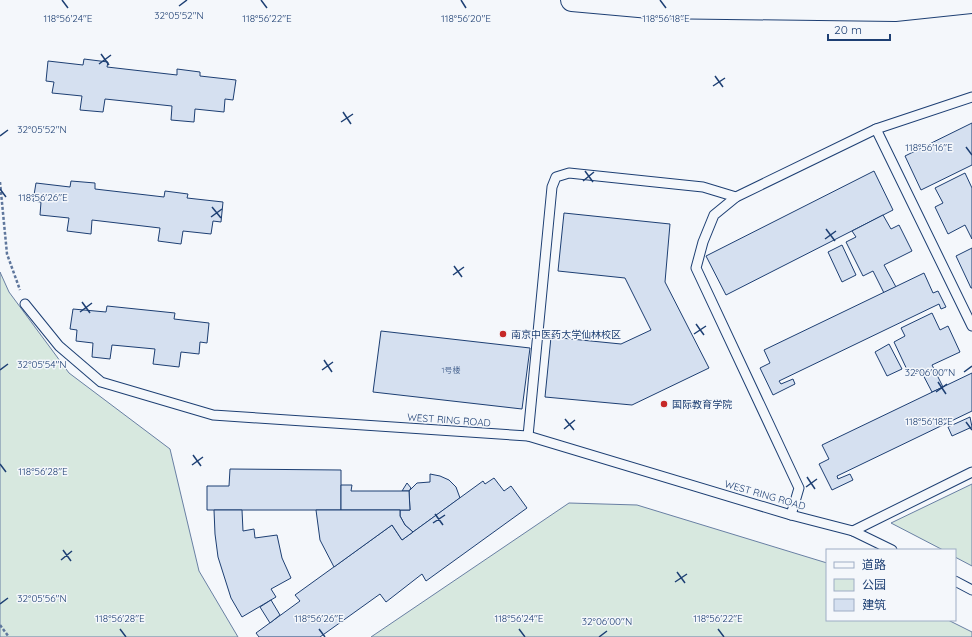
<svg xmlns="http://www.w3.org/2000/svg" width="972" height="637" viewBox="0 0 972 637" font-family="Quicksand,'Noto Sans SC',sans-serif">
<rect width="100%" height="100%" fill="#f4f7fb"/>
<!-- green -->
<g fill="#d7e8df" stroke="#687fa3">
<path d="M0,272L9,292L69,373L170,449L199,571L238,637H0Z"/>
<path d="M972,484V566L955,557V550H943L891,523Z"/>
<path d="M569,503L637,505L827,563V620H948L972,632V637H371Z"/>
</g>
<!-- building -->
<g fill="#d5e0f0" stroke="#1d3f73">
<path d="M84,59L108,62L107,67L177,75V69L200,72V76L236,80L233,100L225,99L224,112L195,109L194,122L171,120L172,106L105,99L103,112L80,110L82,96L52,93L54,82L46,81L48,61L83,65Z"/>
<path d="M972,123V165L921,190L905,156Z"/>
<path d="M874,171L893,210L726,295L706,256Z"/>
<path d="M965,173L972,188V239L965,225L948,234L935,207L943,203L935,188Z"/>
<path d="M71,181L95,183V189L164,197L165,191L188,194L187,198L223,202L221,222L213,221L211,234L183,231L181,244L158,241L160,228L92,220L91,234L67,231L69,218L40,215L41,202L33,201L36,183L70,187Z"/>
<path d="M564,213L670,224L665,282L709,368L632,405L545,397L551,337L621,344L651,330L625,278L558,271Z"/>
<path d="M883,215L891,229L899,225L912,251L884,265L896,287L884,293L873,271L863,276L846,242L856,237L852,231Z"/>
<path d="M842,245L856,275L842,282L828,252Z"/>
<path d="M972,248V288H971L956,256Z"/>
<path d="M924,273L933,293L938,291L946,307L941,309L939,304L779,381L781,384L793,379L795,384L773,395L760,368L770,363L764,350Z"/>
<path d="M107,306L175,313L174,319L209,323L207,343L200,342L199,354L181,352L179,367L153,364L155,349L112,345L110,359L92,357L93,343L76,341L77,330L70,329L73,309L106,312Z"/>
<path d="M932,313L940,330L948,326L960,352L932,365L943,387L932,392L921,371L910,376L894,342L905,336L901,328Z"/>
<path d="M381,331L530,348L522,409L373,392Z"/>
<path d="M889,344L902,369L887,376L875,352Z"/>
<path d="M972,373V411L837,476L838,479L850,474L853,480L832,490L819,464L829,459L822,445Z"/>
<path d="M970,417L972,427L952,436L948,427Z"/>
<path d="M230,469L341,470V510H207V486H229Z"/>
<path d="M430,474L440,476L449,480L456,487L460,498L413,532L405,525L400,516V510H410L409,491L417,483L430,482Z"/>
<path d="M494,478L504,491L511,486L527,508L426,581L422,574L386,602L380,594L320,637H259L256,633L300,601L295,595L392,525L402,540L483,481L485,484Z"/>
<path d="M407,483L411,488L409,491H402Z"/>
<path d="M341,485H352L351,491H409L410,510H341Z"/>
<path d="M214,510H242L243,531L254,529L255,538L277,535L282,558L291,578L271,589L276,597L242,617L231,598L218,557L215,534Z"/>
<path d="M316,510H400V516L405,525L413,532L402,540L392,525L334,567L320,540Z"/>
<path d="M271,600L280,615L270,623L260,607Z"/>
</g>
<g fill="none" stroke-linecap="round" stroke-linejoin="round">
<!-- lane casing -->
<g stroke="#1d3f73" stroke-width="11">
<g id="lane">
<path d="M876,129L972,326"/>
<path d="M25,304L59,346L101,382L213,415L528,436L791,515L853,531L892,550"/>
<path d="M528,436L552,187L556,177L569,173L703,187L736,197"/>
<path d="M791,515L799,488L696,268L703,242L714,215L736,197L876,129L972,97"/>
<path d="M853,531L972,472"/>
<path d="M955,581L972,590"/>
</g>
</g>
<!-- secondary casing -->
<g stroke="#1d3f73" stroke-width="24">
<path id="secondary" d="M572,0L650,7L895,10L972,2"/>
</g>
<!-- path -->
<g stroke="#5e769c" stroke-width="2.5" stroke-dasharray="3 2" stroke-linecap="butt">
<path d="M0,182L7,254L20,290"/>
<path d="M0,625L9,637"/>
</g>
<!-- lane -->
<use href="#lane" stroke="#f4f7fb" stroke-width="9"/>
<!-- secondary -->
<use href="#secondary" stroke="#f4f7fb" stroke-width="22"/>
</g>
<!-- ticks -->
<path fill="none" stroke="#1d3f73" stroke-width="1.5" d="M62,0L68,8M261,0L267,8M461,0L466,8M660,0L666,8M179,6L187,0M101,54L109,65M99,64L111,55M715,76L723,87M713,86L725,78M343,112L351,124M341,122L353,114M0,136L8,130M966,147L972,155M585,171L593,182M583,181L594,172M0,189L6,197M212,207L221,218M211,217L222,209M826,229L835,241M825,239L836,231M454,266L462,277M453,275L464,267M82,302L90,313M80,312L92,303M696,324L704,335M694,334L706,326M324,360L332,372M0,370L8,364M322,370L333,362M964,372L972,366M938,382L946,394M936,392L947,384M565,419L574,430M966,422L972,430M564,429L575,420M193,455L201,466M0,464L6,472M192,465L203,457M807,477L815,489M806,487L817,479M435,514L443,525M433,523L445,515M63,550L71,561M61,560L72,551M677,572L685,583M675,582L687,574M0,604L8,598M120,629L126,637M319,629L325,637M519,629L525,637M718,629L724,637M599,637L607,631"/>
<!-- markers -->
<g fill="#c62828" stroke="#f4f7fb" stroke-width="1.5">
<circle cx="503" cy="334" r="4"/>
<circle cx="664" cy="404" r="4"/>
</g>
<g text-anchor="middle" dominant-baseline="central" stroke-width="3" stroke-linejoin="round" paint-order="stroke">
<!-- number labels -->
<g font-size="8" fill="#4b6792">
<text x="451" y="370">1号楼</text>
</g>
<!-- poi labels -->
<g font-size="10" fill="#1d3f73" stroke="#f4f7fb" text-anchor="start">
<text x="511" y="334">南京中医药大学仙林校区</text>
<text x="672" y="404">国际教育学院</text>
</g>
<!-- street labels -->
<g font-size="10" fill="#1d3f73" stroke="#f4f7fb">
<text transform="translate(449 420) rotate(4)">WEST RING ROAD</text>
<text transform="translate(765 495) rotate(16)">WEST RING ROAD</text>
</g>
</g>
<g font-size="10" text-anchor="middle" fill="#1d3f73" stroke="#f4f7fb" stroke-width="3" stroke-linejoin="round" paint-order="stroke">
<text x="179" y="19">32°05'52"N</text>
<text x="68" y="22">118°56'24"E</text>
<text x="267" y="22">118°56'22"E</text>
<text x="466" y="22">118°56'20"E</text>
<text x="666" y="22">118°56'18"E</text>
<text x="42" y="133">32°05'52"N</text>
<text x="929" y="151">118°56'16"E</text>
<text x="43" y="201">118°56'26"E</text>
<text x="42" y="368">32°05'54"N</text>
<text x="930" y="376">32°06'00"N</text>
<text x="929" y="425">118°56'18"E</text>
<text x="43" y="475">118°56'28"E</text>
<text x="42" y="602">32°05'56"N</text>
<text x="120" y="622">118°56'28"E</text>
<text x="319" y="622">118°56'26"E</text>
<text x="519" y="622">118°56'24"E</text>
<text x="718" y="622">118°56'22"E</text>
<text x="607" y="625">32°06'00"N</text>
</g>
<!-- legend -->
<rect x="826" y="549" width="130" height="72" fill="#f4f7fb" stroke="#9eadc5"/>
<rect x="834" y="562" width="20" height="6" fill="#f4f7fb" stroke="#9eadc5"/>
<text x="862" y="569" font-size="12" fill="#1d3f73">道路</text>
<rect x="834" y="579" width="20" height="12" fill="#d7e8df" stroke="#9eadc5"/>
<text x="862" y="589" font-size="12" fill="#1d3f73">公园</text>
<rect x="834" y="599" width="20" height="12" fill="#d5e0f0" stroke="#9eadc5"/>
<text x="862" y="609" font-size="12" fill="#1d3f73">建筑</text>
<!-- scale -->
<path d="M828 34v6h62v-6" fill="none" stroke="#1d3f73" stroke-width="2"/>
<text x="834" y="34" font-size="12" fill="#1d3f73" stroke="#f4f7fb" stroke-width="3" paint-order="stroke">20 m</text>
</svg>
